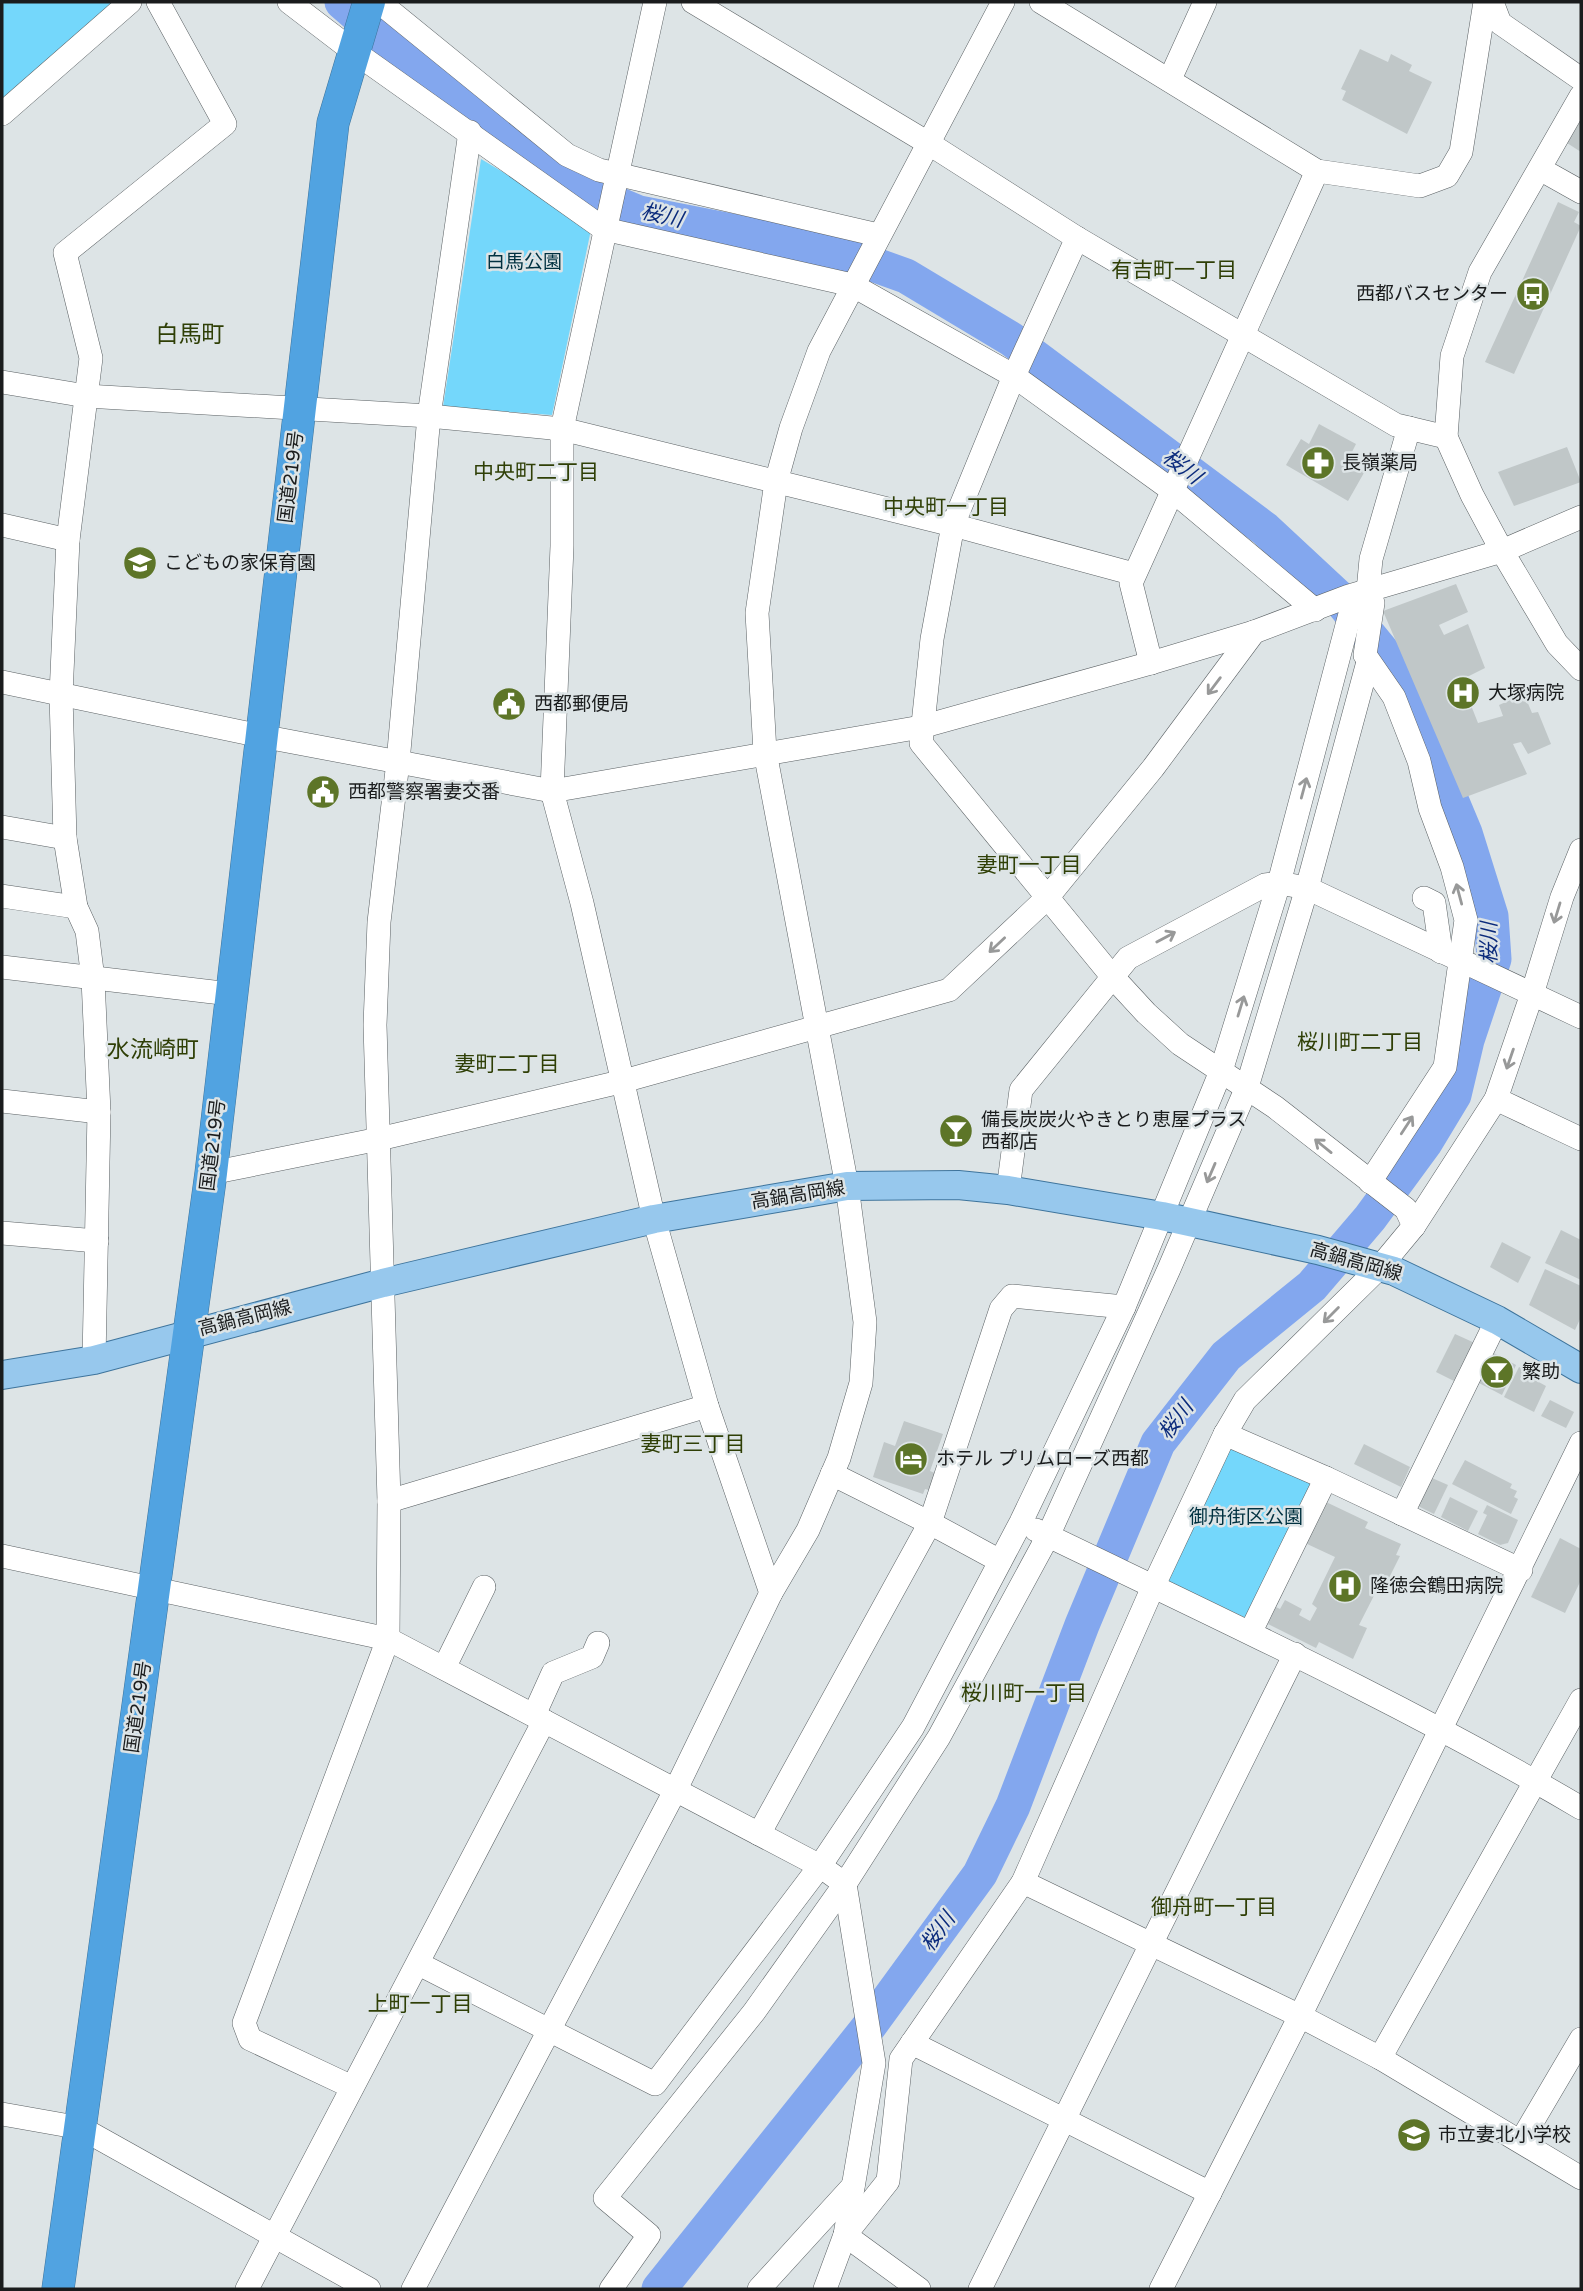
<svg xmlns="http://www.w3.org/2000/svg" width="1583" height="2291" viewBox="0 0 1583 2291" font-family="'Varela Round','Noto Sans JP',sans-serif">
<rect width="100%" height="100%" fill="#dde4e6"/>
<!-- green -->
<g fill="#74d7fb">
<path d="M2,2H118L2,106Z"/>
<path d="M481,159L592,225L552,415L443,407Z"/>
<path d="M1230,1446L1312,1484L1248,1619L1166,1580Z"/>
</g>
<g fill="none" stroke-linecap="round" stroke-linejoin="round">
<!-- river -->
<path stroke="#83a7ee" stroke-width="35" d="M342,2L477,119L561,180L639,213L839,252L906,276L1011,339L1265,529L1336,595L1396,668L1465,833L1491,916L1494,959L1467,1040L1454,1095L1425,1143L1370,1218L1312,1286L1226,1356L1158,1443L1082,1625L1013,1806L980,1874L867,2029L659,2289"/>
</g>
<!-- building -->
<g fill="#c0c7c8">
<path d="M1360,49L1388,62L1391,54L1412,65L1409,71L1432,82L1407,134L1342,100L1346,91L1341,89Z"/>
<path d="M1581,120V152L1567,143Z"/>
<path d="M1558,202L1579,212L1574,222L1581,226L1514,374L1485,362Z"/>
<path d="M1319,424L1356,444L1347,462L1365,471L1348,501L1286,465L1301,439L1309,444Z"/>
<path d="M1567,447L1581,482L1514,506L1498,472Z"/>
<path d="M1456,584L1468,612L1439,625L1444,635L1468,624L1485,668L1461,680L1478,723L1503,716L1499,705L1524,694L1532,713L1538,712L1551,744L1528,754L1521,742L1513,744L1527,774L1463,798L1383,611Z"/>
<path d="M1561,1230L1581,1240V1280L1545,1263Z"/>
<path d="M1502,1242L1531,1257L1518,1283L1490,1267Z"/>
<path d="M1545,1269L1581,1286V1317L1575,1330L1529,1305Z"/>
<path d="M1455,1334L1477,1344L1458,1383L1436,1372Z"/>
<path d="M1492,1352L1516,1365L1502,1395L1477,1382Z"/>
<path d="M1519,1367L1537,1376L1535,1380L1546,1386L1534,1412L1504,1397Z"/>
<path d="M1550,1400L1574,1412L1566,1428L1541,1416Z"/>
<path d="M904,1421L943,1434L930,1471L935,1473L929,1490L925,1489L923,1494L873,1477L884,1442L895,1446Z"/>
<path d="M1364,1444L1410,1467L1401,1487L1354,1464Z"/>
<path d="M1465,1460L1512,1484L1510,1488L1517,1491L1514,1497L1518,1499L1511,1514L1452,1484Z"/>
<path d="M1432,1478L1448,1485L1434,1514L1418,1506Z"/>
<path d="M1450,1497L1478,1511L1468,1531L1441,1517Z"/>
<path d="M1326,1502L1368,1522L1365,1528L1401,1544L1396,1555L1400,1556L1387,1582L1382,1580L1359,1625L1367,1628L1353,1659L1319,1642L1316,1648L1268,1624L1276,1607L1280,1609L1285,1600L1302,1609L1299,1615L1310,1621L1317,1608L1312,1604L1335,1557L1305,1543Z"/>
<path d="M1487,1505L1518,1520L1508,1543L1500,1545L1478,1534L1487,1515L1483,1513Z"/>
<path d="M1560,1538L1581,1549V1580L1565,1613L1531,1597Z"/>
</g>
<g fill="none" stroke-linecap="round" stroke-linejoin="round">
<!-- minor casing -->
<g stroke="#5b6164" stroke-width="24">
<g id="minor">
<path d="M289,2L353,51L604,229L852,285L1014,376L1173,491L1315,610"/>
<path d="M379,2L567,155L599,170L878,235"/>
<path d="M655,2L562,429V546L552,791L582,903L654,1219L707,1406L771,1593"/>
<path d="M1041,2L1317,171L1420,186L1447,176L1461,152L1485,2"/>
<path d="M1492,2L1500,23L1581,79"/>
<path d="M1170,79L1205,2"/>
<path d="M2,114L130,2"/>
<path d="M1540,169L1581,192"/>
<path d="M1077,238L1014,376L953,525L932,639L921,743L1111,975L1146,1013L1180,1044L1275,1107L1406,1209L1414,1226"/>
<path d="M2,382L86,396L429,416L562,429L953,525L1134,574"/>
<path d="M1446,437L1452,356L1480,272L1581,96"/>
<path d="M1581,517L1502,551L1557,644L1581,669"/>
<path d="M2,525L68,540"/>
<path d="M1151,663L1131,583L1317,171"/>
<path d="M2,682L261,736L552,791L921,727L1151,663L1254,632L1349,596L1502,551L1472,495L1446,437L1396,425L1077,238L928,143L693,2"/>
<path d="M2,827L65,838"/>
<path d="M2,896L76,907"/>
<path d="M1424,898L1434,903L1441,952"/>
<path d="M2,967L230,994"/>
<path d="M1496,1099L1581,1139"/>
<path d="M2,1101L99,1112"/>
<path d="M211,1173L379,1139L620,1082L949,990L1047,898L1153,768L1254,632"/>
<path d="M1370,1182L1445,1067L1466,920L1452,867L1430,808L1419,761L1394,697L1365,655L1373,603L1368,591L1371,559L1409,428"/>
<path d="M1008,1190L1021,1090L1128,958L1265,885L1279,883L1307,888L1581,1017"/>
<path d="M2,1233L97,1241"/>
<path d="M94,1360L99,1112L93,979L87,931L76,907L65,838L61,695L68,540L91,358L65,253L225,124L158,2"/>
<path d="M1225,1434L1326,1478L1521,1570"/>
<path d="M832,1474L930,1523L1001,1309L1012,1296L1124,1307"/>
<path d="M389,1501L707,1406"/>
<path d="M1402,1514L1497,1320"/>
<path d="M1036,1530C1220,1619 1405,1704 1581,1808"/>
<path d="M2,1556L388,1639L820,1866L845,1884L874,2063L845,2235L825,2289"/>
<path d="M1251,1631L1326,1478"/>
<path d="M444,1668L484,1587"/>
<path d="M534,1715L553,1673L592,1657L598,1643"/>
<path d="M759,1834L930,1523L1000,1561"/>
<path d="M1023,1882L1300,2016L1380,2058L1581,2178"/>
<path d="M419,1964L655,2084L820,1866L913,1727L1021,1522L1124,1307L1221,1071L1279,883L1355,595"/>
<path d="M912,2043L1210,2193"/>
<path d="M1380,2058L1581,1700"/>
<path d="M352,2087L250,2039L244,2023L388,1639L389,1501L375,1025L379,922L398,762L429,416L470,132"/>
<path d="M2,2114L81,2128L369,2289"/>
<path d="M1521,2141L1581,2039"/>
<path d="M845,2235L888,2181L901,2059L1023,1882L1153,1587L1225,1434L1245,1400L1380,1267L1414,1226L1496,1099L1532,994L1562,897L1581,850"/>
<path d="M845,2235L919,2289"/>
<path d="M247,2289L544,1721"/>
<path d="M413,2289L676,1789L771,1593L808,1530L839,1458L861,1383L865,1322L847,1186L765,752L757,613L776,482L791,428L819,351L1003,2"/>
<path d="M611,2289L649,2235L605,2198L754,2012L845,1884L939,1737L1048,1536L1169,1269L1247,1087L1307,888L1368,662"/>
<path d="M759,2289L853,2186"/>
<path d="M980,2289L1295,1654"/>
<path d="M1161,2289L1300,2016L1581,1443"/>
</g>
</g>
<!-- major casing -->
<g stroke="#3e749c" stroke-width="30">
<path id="major" d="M2,1375L94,1360L383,1283L654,1219L847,1186L958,1185L1008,1190L1162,1216L1318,1250L1394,1271L1497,1320L1581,1369"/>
</g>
<!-- highway casing -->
<g stroke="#3e749c" stroke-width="33">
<path id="highway" d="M58,2289L211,1173L333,123L369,2"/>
</g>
<!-- minor -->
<use href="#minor" stroke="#fff" stroke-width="23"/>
<!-- major -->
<use href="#major" stroke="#97c8ed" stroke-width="28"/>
<!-- highway -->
<use href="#highway" stroke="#51a3e1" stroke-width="32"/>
</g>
<!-- one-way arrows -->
<defs><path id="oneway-shaft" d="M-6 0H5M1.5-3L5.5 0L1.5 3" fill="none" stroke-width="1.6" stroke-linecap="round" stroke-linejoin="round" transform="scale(1.75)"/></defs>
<g stroke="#989999">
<use href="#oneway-shaft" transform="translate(1214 686) rotate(127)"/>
<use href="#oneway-shaft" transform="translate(1304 788) rotate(-75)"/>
<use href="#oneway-shaft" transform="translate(1459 894) rotate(-105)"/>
<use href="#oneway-shaft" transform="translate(1557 913) rotate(107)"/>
<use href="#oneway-shaft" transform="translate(1166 937) rotate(-28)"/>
<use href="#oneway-shaft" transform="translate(997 945) rotate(137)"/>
<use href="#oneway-shaft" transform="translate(1241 1006) rotate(-73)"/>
<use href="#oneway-shaft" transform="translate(1510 1059) rotate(109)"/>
<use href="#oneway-shaft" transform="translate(1407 1125) rotate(-57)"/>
<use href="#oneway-shaft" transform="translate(1323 1146) rotate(-141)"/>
<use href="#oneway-shaft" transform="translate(1211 1173) rotate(113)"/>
<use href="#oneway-shaft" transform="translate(1331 1315) rotate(135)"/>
</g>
<!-- icons -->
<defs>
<g id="bus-disc" transform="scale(1.75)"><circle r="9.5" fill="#5d7528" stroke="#dde4e6"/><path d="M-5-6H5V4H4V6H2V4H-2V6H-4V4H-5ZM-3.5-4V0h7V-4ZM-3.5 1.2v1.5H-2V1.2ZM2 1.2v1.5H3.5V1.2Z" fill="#fff"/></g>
<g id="pharmacy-disc" transform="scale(1.75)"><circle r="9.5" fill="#5d7528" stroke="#dde4e6"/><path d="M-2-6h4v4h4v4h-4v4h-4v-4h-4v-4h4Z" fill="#fff"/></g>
<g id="school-disc" transform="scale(1.75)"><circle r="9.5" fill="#5d7528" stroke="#dde4e6"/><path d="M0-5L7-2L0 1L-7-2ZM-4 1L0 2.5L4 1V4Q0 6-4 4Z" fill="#fff"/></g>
<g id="hospital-disc" transform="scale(1.75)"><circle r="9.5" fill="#5d7528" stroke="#dde4e6"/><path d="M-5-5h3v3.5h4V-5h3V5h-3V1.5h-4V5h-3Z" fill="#fff"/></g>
<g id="civic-disc" transform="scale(1.75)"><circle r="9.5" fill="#5d7528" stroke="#dde4e6"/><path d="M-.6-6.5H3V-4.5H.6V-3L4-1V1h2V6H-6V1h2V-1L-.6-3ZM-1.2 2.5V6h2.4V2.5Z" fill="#fff"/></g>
<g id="bar-disc" transform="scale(1.75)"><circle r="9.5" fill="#5d7528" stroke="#dde4e6"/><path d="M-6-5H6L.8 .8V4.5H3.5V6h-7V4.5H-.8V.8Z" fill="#fff"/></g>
<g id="hotel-disc" transform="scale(1.75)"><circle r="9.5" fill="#5d7528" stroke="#dde4e6"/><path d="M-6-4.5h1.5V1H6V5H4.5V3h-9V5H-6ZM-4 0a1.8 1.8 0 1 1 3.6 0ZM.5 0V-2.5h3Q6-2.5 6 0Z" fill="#fff"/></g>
</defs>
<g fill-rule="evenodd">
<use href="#bus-disc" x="1533" y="294"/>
<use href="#pharmacy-disc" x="1318" y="463"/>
<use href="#school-disc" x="140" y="563"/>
<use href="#hospital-disc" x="1463" y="693"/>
<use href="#civic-disc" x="509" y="704"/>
<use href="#civic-disc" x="323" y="792"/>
<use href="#bar-disc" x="956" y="1131"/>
<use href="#bar-disc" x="1497" y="1372"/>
<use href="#hotel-disc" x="911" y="1459"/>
<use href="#hospital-disc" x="1345" y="1586"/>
<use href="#school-disc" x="1414" y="2135"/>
</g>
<g text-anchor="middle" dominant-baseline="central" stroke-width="5" stroke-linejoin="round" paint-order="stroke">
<!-- park labels -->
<g font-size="19" fill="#003140" stroke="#dde4e6">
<text x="524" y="262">白馬公園</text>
<text x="1246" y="1517">御舟街区公園</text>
</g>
<!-- poi labels -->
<g font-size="19" fill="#1a1c1d" stroke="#dde4e6" text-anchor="start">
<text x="1508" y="294" text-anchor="end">西都バスセンター</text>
<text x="1342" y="463">長嶺薬局</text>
<text x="164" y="563">こどもの家保育園</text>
<text x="1488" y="693">大塚病院</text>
<text x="534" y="704">西都郵便局</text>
<text x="348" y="792">西都警察署妻交番</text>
<text x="981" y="1120">備長炭炭火やきとり恵屋プラス<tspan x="981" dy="22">西都店</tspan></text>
<text x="1522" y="1372">繁助</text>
<text x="936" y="1459">ホテル プリムローズ西都</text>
<text x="1370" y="1586">隆徳会鶴田病院</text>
<text x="1438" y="2135">市立妻北小学校</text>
</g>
<!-- street labels -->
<g font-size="19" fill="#1a1c1d" stroke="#dde4e6">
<text transform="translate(291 477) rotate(-83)">国道219号</text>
<text transform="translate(213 1145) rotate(-83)">国道219号</text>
<text transform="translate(798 1195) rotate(-9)">高鍋高岡線</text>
<text transform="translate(1356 1262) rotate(16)">高鍋高岡線</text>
<text transform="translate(245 1318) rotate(-14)">高鍋高岡線</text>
<text transform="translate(138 1707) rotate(-82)">国道219号</text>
</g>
<!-- water labels -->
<g font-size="21" font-style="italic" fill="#0b2b7c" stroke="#dde4e6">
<text transform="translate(662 216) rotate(13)">桜川</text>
<text transform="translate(1182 467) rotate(37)">桜川</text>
<text transform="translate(1489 943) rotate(-90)">桜川</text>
<text transform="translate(1176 1420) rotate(-53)">桜川</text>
<text transform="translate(938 1932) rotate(-54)">桜川</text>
</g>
<!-- neighbourhood labels -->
<g font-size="21" fill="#2f3f06" stroke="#dde4e6">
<text x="1174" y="270">有吉町一丁目</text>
<text x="536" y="472">中央町二丁目</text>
<text x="946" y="507">中央町一丁目</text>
<text x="1029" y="865">妻町一丁目</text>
<text x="1360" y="1042">桜川町二丁目</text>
<text x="507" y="1064">妻町二丁目</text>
<text x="693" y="1444">妻町三丁目</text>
<text x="1024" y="1693">桜川町一丁目</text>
<text x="1214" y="1907">御舟町一丁目</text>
<text x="420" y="2004">上町一丁目</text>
</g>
<!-- quarter labels -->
<g font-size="23" fill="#2f3f06" stroke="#dde4e6">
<text x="190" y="335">白馬町</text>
<text x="153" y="1050">水流崎町</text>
</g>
</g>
<!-- border -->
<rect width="1583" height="2291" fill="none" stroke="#1a1c1d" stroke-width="7"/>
</svg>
